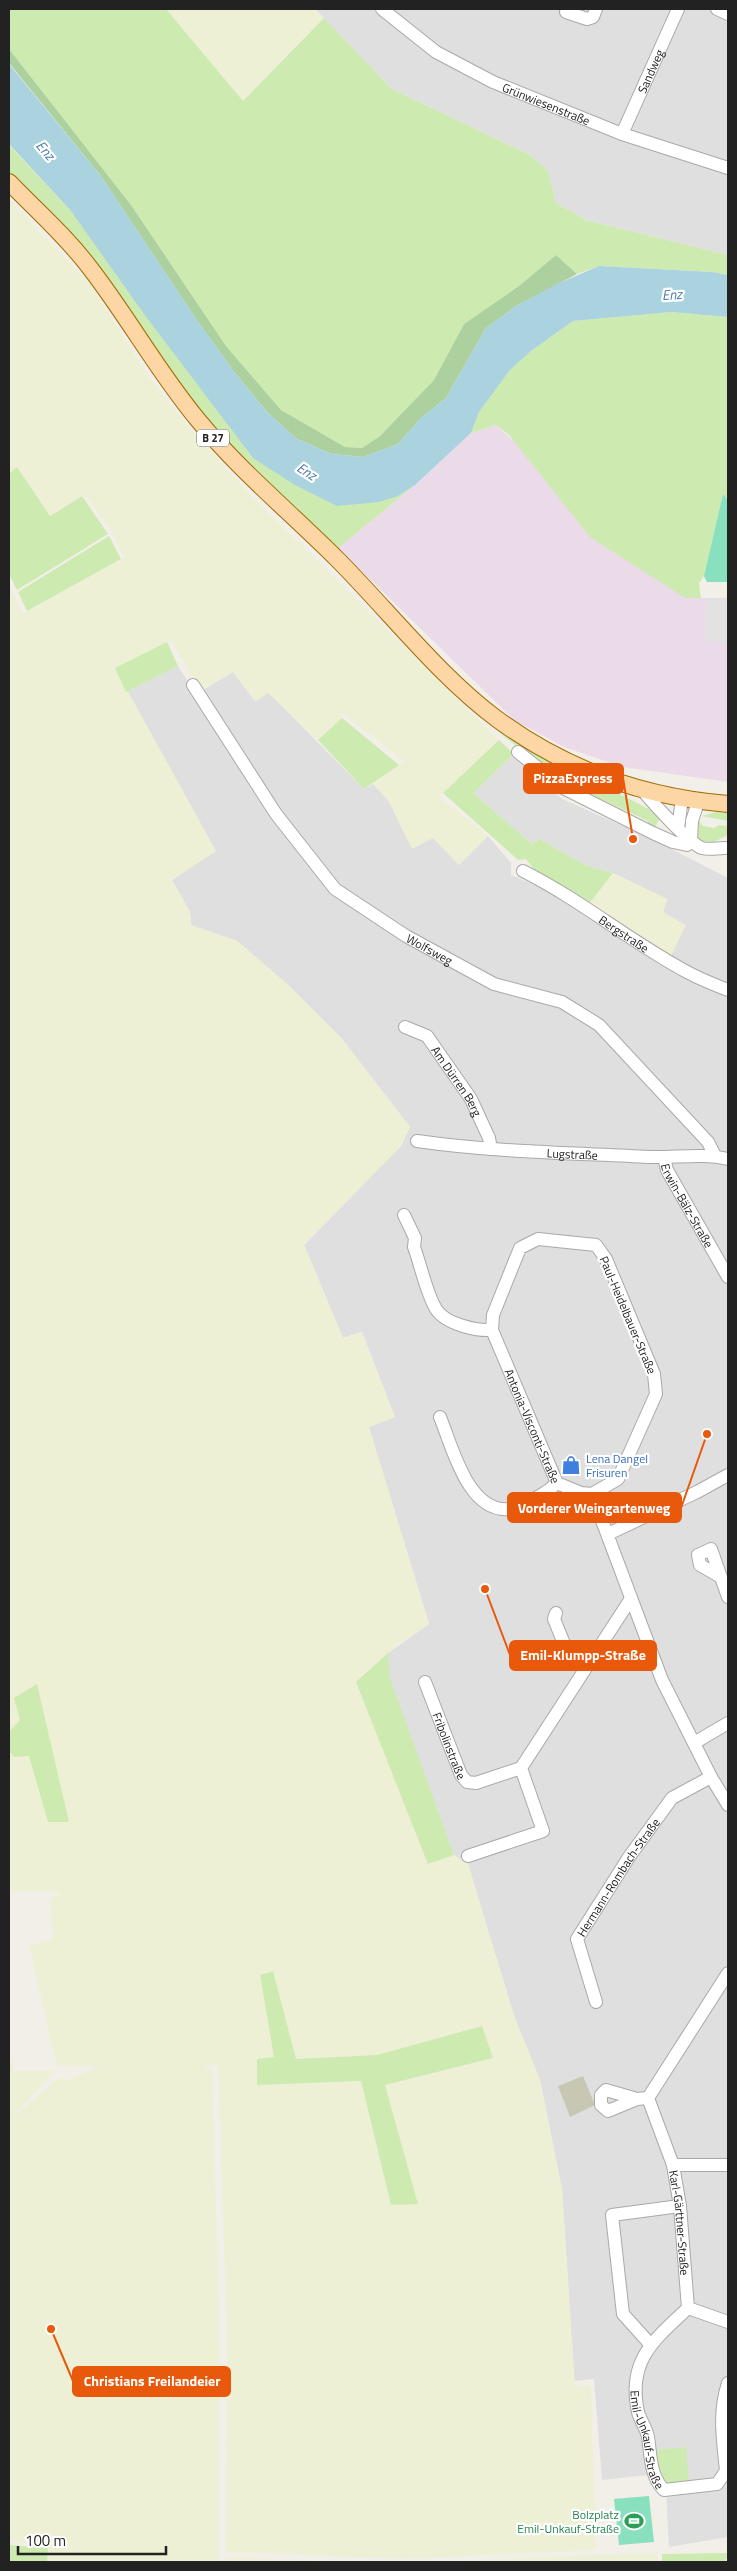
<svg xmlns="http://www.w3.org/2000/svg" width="737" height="2571" viewBox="0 0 737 2571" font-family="'Titillium Web',sans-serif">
<rect width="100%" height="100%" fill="#f2efe9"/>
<!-- residential -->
<g fill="#e0dfdf">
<path d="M315,9H728V255L586,220L556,203L548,171L530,155L392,89Z"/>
<path d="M178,666L196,694L233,672L255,701L268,692L364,789L373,784L388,800L399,819L433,838L459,865L488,836L511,863V875L556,894L592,920L666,966L663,912L667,899L613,873L585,865L540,839L532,844L473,793L514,754L562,799L652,839L728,878V2537L669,2547L665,2473L602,2480L594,2379L574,2381L562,2189L540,2080L514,2016L468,1864L454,1855L389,1678L388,1653L429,1624L369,1427L395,1417L362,1332L343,1338L304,1245L401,1146L410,1127L342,1039L286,983L237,941L191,925L190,912L172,880L215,851L126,692Z"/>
</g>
<!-- industrial -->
<path fill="#ebdbe8" d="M496,425L685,598H728V782L623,767L564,747L514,720L338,548L415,485L471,433Z"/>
<!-- construction -->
<path fill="#c7c7b4" d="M583,2076L595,2105L570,2117L558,2086Z"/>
<!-- farmland -->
<g fill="#eef0d5" fill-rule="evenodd">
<path d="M166,9H315L324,18L243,101Z"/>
<path d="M9,199L91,285L147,374L190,428L248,492L499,740L439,796L488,836L459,865L433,838L412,849L388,800L373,784L404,761L345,715L318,740L268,693L256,701L233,672L200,691L171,640L115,668L216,851L172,880L190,912L191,925L237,941L286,983L342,1039L410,1127L401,1146L304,1245L343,1338L361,1332L395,1417L369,1427L429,1624L398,1644L356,1682L429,1864L454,1855L468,1864L514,2016L540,2080L562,2189L575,2386H591L596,2550L405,2559L226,2552L227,2328L218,2066H227L203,2065L212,2071L220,2346L219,2562H47L48,2544L9,2541V2120L59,2078L68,2080L100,2066H57L29,1946L53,1938L50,1900L62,1892L9,1891V1751L14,1757L29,1755L48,1822L20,1721L9,1732V585L23,614L56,596L60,602L56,595L124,558L112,532L84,494L50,515L17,467L9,473ZM273,1971L295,2059L377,2055L482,2026L492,2058L385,2085L417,2204L391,2205L361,2081L257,2085V2059L274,2057Z"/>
<path d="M613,873L667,899L663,912L686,925L670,958L588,905Z"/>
<path d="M9,2052L14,2071H56L9,2119Z"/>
<path d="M658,2553V2562H435L595,2555Z"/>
<path d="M226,2557L345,2562H226Z"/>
</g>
<!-- grass -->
<g fill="#cdebb0">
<path d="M9,9H166L243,101L324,18L392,89L530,155L548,171L556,203L586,220L728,255V275L713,272L599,266L577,274L556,255L519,286L464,324L434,380L380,436L362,448L345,447L281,410L226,346L131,205L9,49Z"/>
<path d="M9,145L71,211L253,458L398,496L415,485L338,548L236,458L9,176Z"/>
<path d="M671,312L728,317V500L723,494L704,576L699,583L701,598H685L590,537L509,435L496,425L471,433L479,412L510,370L531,351L573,321Z"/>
<path d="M17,467L50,516L82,496L108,534L17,590L9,574V474Z"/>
<path d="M109,536L121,559L27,611L18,592Z"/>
<path d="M167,642L178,666L126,692L115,668Z"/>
<path d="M474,710L587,777L662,816L654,828L647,825L648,821L573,786L572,781L565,775V772L555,765L550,769L547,768L507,739Z"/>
<path d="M342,718L399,765L364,789L318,740Z"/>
<path d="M499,740L514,754L473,793L532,844L540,839L585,865L613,873L588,905L535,871L526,859L518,860L443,793Z"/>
<path d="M716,812L728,813V821L702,816Z"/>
<path d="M698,819L703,826L714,828L719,825L728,826V835L714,842L702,841L697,836Z"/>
<path d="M388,1653L390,1678L454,1855L428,1864L356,1682Z"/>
<path d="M37,1684L69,1822H48L29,1756L14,1757L9,1751V1732L20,1720L14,1698Z"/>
<path d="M273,1971L296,2059L377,2055L482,2026L493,2058L385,2085L418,2204L391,2205L361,2081L257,2085V2059L274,2057L260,1975Z"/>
<path d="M686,2447L689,2484L668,2486L658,2478L654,2450Z"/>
<path d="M9,2545L48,2548L47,2562H9Z"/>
<path d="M728,2553L725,2562H662V2554Z"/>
</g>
<!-- forest -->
<path fill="#add19e" d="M9,49L131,205L226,346L281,410L345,447L362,448L380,436L434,380L464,324L519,286L556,255L577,274L516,306L486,328L446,398L422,417L398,444L363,457L332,454L297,439L267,412L235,373L196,319L100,175L9,63Z"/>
<!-- pitch -->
<g fill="#88e0be">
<path d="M723,494L728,500V582H707L704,576Z"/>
<path d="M649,2496L654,2542L619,2545L614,2499Z"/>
</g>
<!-- parking -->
<rect fill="#e2e2e2" x="706" y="599" width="22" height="43"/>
<!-- water -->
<path fill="#aad3df" d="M9,64L100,175L196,319L235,373L267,412L297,439L332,454L363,457L398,444L422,417L446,398L486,328L516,306L557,284L599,266L713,272L728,275V317L671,312L573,321L531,351L510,370L479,412L471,433L415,485L398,496L379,502L337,506L295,485L253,458L144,314L71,211L9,144Z"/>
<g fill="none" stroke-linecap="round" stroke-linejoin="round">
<!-- minor casing -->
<g stroke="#a9a9a9" stroke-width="14">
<g id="minor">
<path id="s1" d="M382,9L436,52L493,82L622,134L728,168"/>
<path d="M717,9L728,14"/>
<path d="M566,12L587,19L593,17L596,9"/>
<path id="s2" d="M622,134L678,9"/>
<path id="s3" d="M193,685L276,814L335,889L406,936L494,984L562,1002L599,1025L708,1142L715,1156"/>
<path d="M518,752L563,788L653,833L673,842L687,845L691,841"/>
<path d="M643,791C653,803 690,844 702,848C709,850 717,848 725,848"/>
<path d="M678,828L682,799"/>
<path d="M691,841L692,821L698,802"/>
<path id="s4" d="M523,871C581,900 632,943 689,973C702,980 715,985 728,990"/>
<path id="s5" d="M405,1027L427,1036L471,1099L489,1138L491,1149"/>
<path id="s6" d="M417,1141C494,1152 571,1153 649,1157C675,1158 702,1153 728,1159"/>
<path id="s7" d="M664,1157L667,1170L728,1277"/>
<path d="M404,1215L415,1238L414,1247C420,1263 427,1295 436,1309C445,1324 476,1331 492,1330"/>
<path d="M440,1417C452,1446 468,1514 510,1509C515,1508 520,1505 524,1503C538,1498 547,1493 557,1483"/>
<path id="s8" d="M592,1494L618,1479L656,1394L654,1374L606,1259L596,1245L538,1239L520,1248L493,1315L492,1330L557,1483L581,1493L592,1494L662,1680L711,1777L728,1805"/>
<path d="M608,1534L697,1492L728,1475"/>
<path d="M721,1577L700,1565L698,1555L711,1549L728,1597"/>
<path d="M556,1613L554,1619L567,1651L586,1666"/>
<path id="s9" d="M425,1682L461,1775L467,1782L476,1783L521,1768"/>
<path d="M694,1743L728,1723"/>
<path d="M468,1856L543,1831L521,1768L630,1600"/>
<path id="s10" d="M728,1973L648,2098L673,2165L680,2206L688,2308L728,2322"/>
<path id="s11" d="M596,2002L577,1939L629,1857L672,1798L711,1777"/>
<path d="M637,2099L606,2090L601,2095V2105L608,2111L637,2099L648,2098"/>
<path d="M673,2165H728"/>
<path id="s12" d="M688,2308C654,2340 627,2360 638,2412C640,2420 646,2427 648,2437C651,2456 650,2476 664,2490L717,2484L726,2471C723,2439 718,2414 728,2383"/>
<path d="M650,2344L623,2314L612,2215L680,2206"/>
</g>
</g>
<!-- major casing -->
<g stroke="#a06b00" stroke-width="18">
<path id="major" d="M9,182C36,210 66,236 90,268C128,317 158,372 198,420C240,471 290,512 337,559C387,609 440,677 497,719C566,770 642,797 728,804"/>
</g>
<!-- minor -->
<use href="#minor" stroke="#fff" stroke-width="12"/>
<!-- major -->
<use href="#major" stroke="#fcd6a4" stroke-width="16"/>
</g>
<!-- icons -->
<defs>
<g id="shop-bare" transform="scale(1.5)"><path d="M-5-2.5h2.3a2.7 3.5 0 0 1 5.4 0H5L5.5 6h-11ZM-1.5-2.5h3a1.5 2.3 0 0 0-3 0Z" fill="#3f7fe0" stroke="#fff" stroke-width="2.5" paint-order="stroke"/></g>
<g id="stadium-bare" transform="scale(1.5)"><path d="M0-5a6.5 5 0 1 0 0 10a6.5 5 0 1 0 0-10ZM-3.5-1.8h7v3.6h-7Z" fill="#2e9e5b" stroke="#fff" stroke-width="2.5" paint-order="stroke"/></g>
</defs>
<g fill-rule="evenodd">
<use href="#shop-bare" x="571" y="1465"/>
<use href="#stadium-bare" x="634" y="2521"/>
</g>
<g text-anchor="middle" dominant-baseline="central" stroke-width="4.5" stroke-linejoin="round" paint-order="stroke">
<!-- shield labels -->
<rect fill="#fff" stroke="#646464" stroke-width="1" x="197" y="429.5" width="32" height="17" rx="4"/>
<g font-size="11" font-weight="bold" fill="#222">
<text x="213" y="438">B 27</text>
</g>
<!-- street labels -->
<g font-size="12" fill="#222" stroke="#fff">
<text stroke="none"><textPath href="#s2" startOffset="69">Sandweg</textPath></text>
<text stroke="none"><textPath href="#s1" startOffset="191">Grünwiesenstraße</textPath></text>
<text stroke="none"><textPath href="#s4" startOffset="119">Bergstraße</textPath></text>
<text stroke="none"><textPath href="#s3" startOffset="361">Wolfsweg</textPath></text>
<text stroke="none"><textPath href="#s5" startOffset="78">Am Dürren Berg</textPath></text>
<text stroke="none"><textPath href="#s6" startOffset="156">Lugstraße</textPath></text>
<text stroke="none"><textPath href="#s7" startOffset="54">Erwin-Bälz-Straße</textPath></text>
<text transform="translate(628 1315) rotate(67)">Paul-Heidelbauer-Straße</text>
<text stroke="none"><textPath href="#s8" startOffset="555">Antonia-Visconti-Straße</textPath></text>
<text stroke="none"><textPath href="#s9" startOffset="68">Fribolinstraße</textPath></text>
<text stroke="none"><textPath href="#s11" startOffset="140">Hermann-Rombach-Straße</textPath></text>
<text stroke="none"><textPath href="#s10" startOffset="278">Karl-Gärttner-Straße</textPath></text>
<text stroke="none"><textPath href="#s12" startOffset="152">Emil-Unkauf-Straße</textPath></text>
</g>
<!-- shop labels -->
<g font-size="12" fill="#366cbe" stroke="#fff" text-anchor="start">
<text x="586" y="1458">Lena Dangel<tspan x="586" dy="14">Frisuren</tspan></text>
</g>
<!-- leisure labels -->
<g font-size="12" fill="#27864d" stroke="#fff" text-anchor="end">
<text x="619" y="2514">Bolzplatz<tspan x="619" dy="14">Emil-Unkauf-Straße</tspan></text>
</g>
<!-- water labels -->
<g font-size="14" font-style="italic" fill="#4a7aab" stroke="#fff">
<text transform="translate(46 150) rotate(49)">Enz</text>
<text transform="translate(672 294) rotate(-3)">Enz</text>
<text transform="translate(307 471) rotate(33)">Enz</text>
</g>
</g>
<!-- callouts -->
<path fill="none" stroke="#e8590c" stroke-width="2" d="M633 839L623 778M707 1434L681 1508M485 1589L510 1655M51 2329L73 2381"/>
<g fill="#e8590c" stroke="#fff" stroke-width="2">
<circle cx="633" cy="839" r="5"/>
<circle cx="707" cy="1434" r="5"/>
<circle cx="485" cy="1589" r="5"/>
<circle cx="51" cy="2329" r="5"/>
</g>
<g fill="#e8590c" stroke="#e8590c" stroke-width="2">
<rect x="524" y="764" width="99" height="29" rx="5"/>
<rect x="508" y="1493" width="173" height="29" rx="5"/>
<rect x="510" y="1641" width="146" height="29" rx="5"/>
<rect x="73" y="2367" width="157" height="29" rx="5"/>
</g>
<g font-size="14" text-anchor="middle" font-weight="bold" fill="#fff">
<text x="573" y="783">PizzaExpress</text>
<text x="594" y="1513">Vorderer Weingartenweg</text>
<text x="583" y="1660">Emil-Klumpp-Straße</text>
<text x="152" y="2386">Christians Freilandeier</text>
</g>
<!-- border -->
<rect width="737" height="2571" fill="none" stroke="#222222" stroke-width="20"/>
<!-- scale -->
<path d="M18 2546v8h148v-8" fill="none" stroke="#222222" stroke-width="2.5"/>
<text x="25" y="2546" font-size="15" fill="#222222" stroke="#ffffff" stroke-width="4" paint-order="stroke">100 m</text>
</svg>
